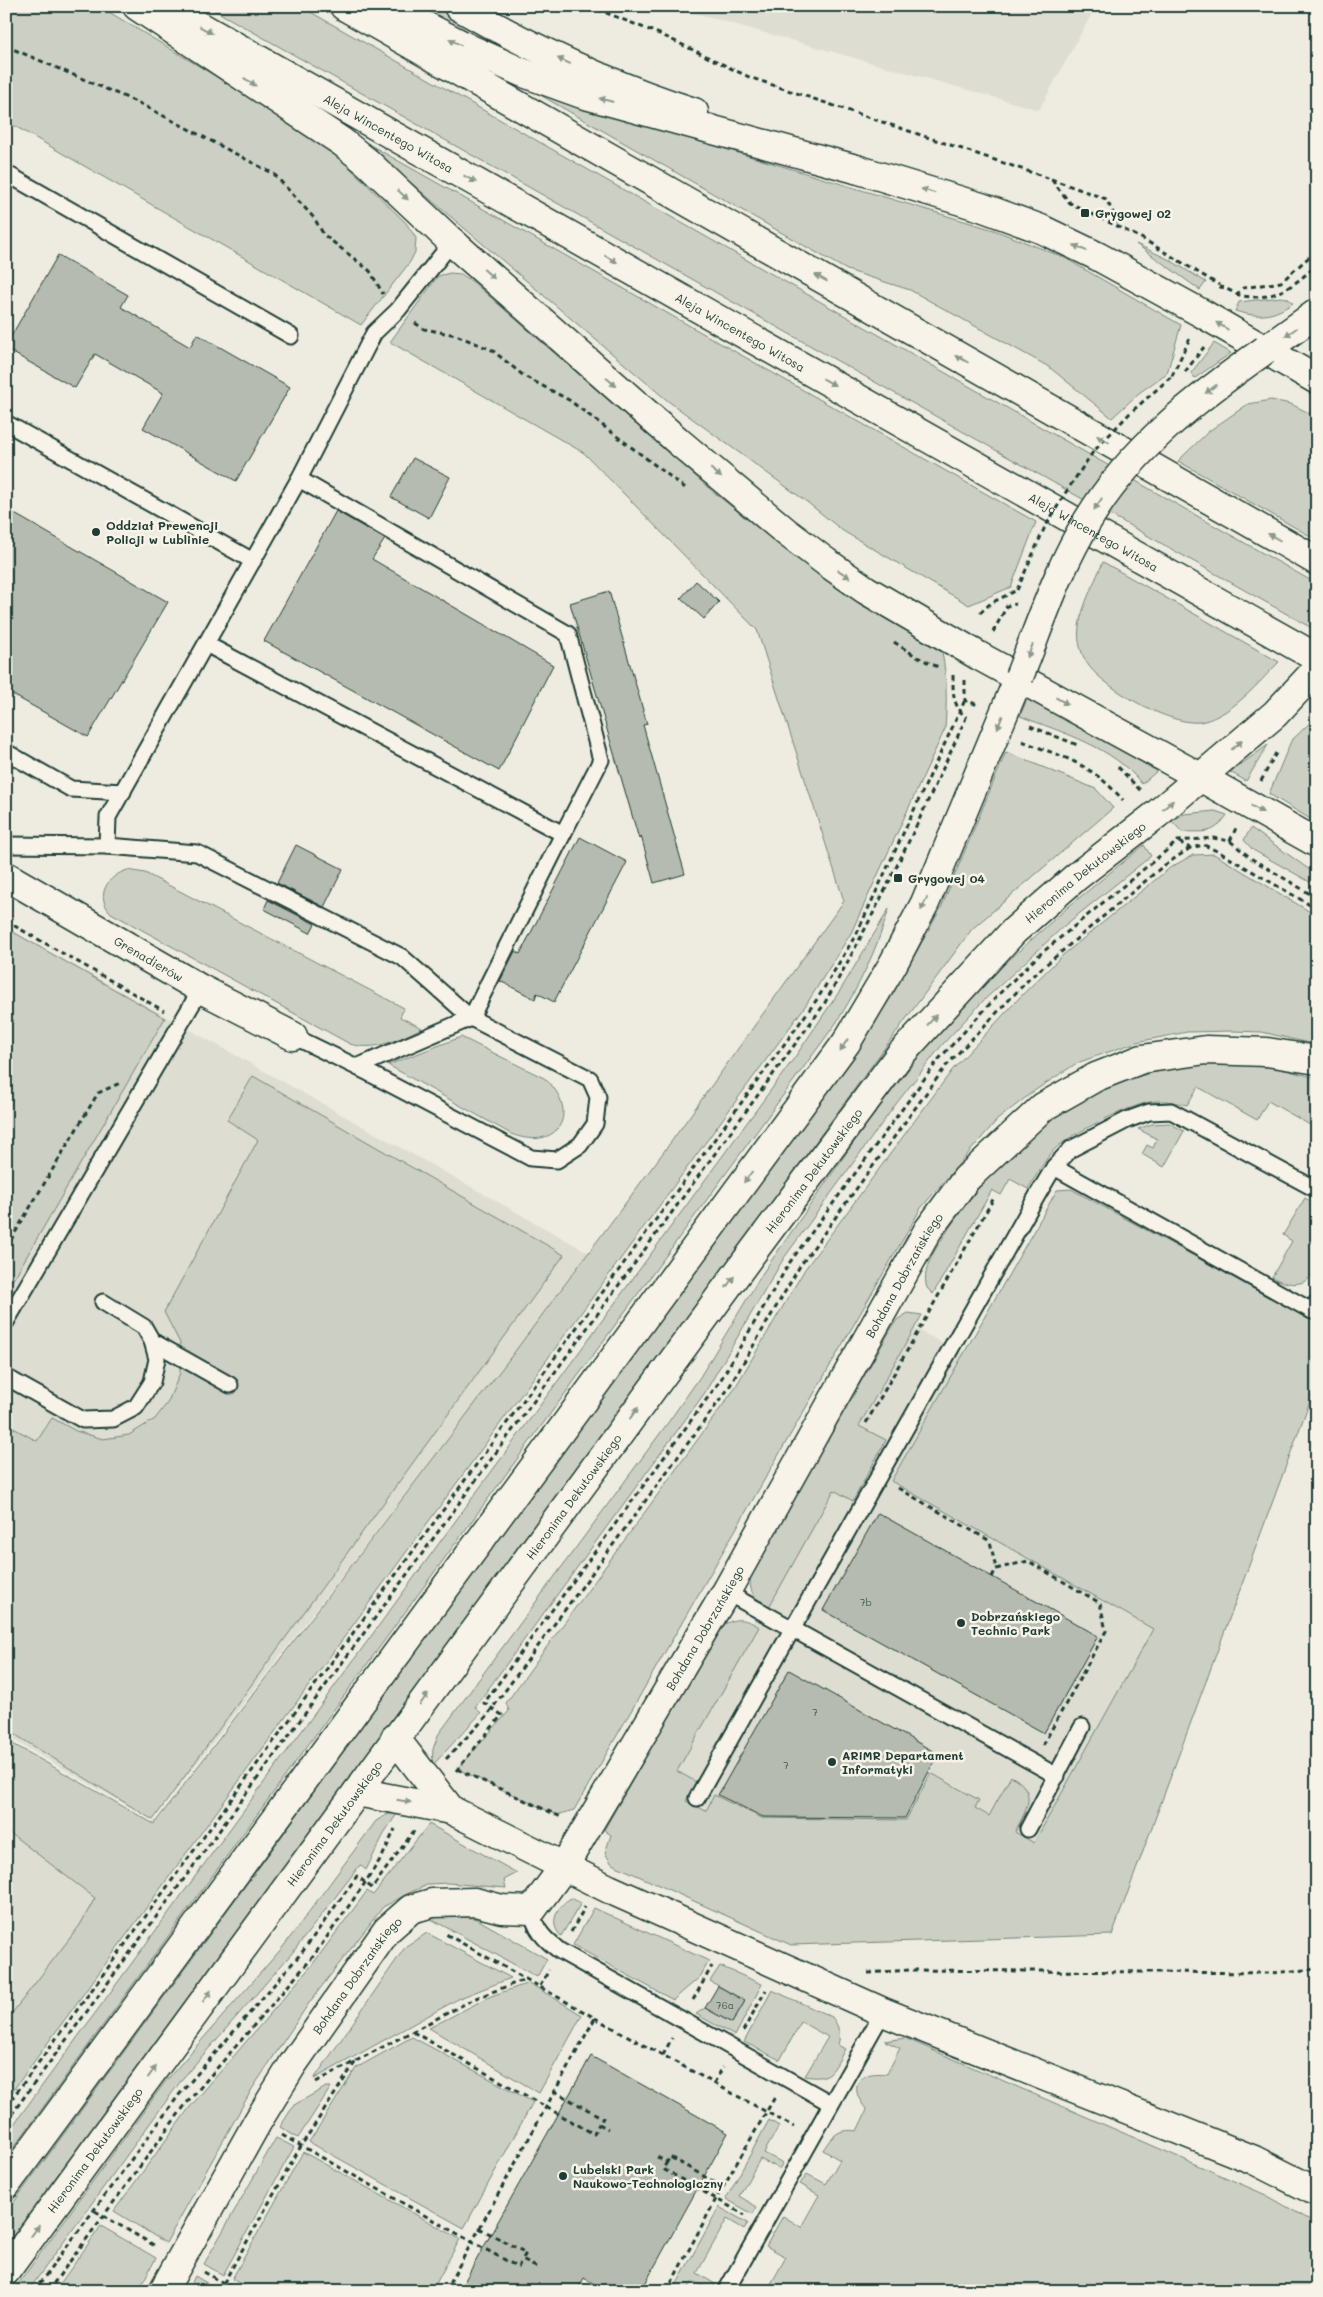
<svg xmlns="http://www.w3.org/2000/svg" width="1323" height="2297" viewBox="0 0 1323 2297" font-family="Mali,sans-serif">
<rect width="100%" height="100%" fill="#eeece1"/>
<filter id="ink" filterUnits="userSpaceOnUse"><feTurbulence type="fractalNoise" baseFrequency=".02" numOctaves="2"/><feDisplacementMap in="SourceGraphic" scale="10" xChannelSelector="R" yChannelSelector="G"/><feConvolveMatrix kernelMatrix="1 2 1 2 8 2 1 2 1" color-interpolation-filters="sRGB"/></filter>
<g filter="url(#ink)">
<!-- built -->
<g fill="#ddddd2">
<path d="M670,6H1096L1039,110Z"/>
<path d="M6,927L591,1254L153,1820L6,1736Z"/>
<path d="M914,1328L1247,1503L1029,1938L791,1945L619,1867Z"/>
<path d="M6,1769L136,1843L6,2047Z"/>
</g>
<!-- green -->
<g fill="#cccfc4" stroke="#76867c">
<path d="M6,6H99L247,95L305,133L346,164L406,223L416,238L415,252L410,262L361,325L6,121Z"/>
<path d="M207,6H300L1317,584V631Z"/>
<path d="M413,6H441L555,70L491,48Z"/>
<path d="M533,91L994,230L1063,257L1181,325L1167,373L1139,393L1112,418L1049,367L910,290L847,270Z"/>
<path d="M358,138L1036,522L1011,587L969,605L843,531L807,502L668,401Z"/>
<path d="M1136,244L1168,259L1206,282L1200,290Z"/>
<path d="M450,273L461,274L473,282L717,495L783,547L858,602L942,652C947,678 947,702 945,729L851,933L806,1005L6,2100V2021L80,1925L95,1898L6,1830V1740L154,1824L510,1358L671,1142L844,901L757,630L584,453L390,342L438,276Z"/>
<path d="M1281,297L1287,298L1293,303C1273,317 1258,318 1235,311L1239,302Z"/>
<path d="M1214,343L1231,353L1195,378L1191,373Z"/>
<path d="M1271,400L1291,404L1317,417V540L1178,461L1209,431L1248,404Z"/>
<path d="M1103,562L1279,662C1258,683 1235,712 1205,721C1176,730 1106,689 1089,666C1084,659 1080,650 1079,641C1075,618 1094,584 1103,562Z"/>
<path d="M1028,697L1157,771L1142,784C1112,746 1063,733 1020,716Z"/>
<path d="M1317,716V823L1269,794L1291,741Z"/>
<path d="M1268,745L1246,781L1230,772Z"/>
<path d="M1006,752L1096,789L1113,808L972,929L6,2245V2213L839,1074L890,999L941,908Z"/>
<path d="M1215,811L1227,815C1213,836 1205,831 1182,832L1172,821L1184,814Z"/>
<path d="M1251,828L1317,875V886L1253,850L1244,840Z"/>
<path d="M1144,845L1151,856L1064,926L982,1002L942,1045L896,1104L784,1258L704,1394L475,1707L481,1713L432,1766L433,1749L438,1735L667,1424L700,1377L762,1274L866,1125L915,1061L1001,967L1068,907Z"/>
<path d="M1214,854L1317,916V1045L1262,1032L1232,1031L1187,1032L1137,1042L1077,1063L1034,1091L997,1120L921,1208L574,1810L557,1815L457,1769L509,1711L506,1703L733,1391L805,1269L953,1069L1021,996L1063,955L1171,867L1193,855Z"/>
<path d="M128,870L145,873L404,1008L400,1017L422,1028C399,1039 376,1052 350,1044L111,913C94,896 108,875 128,870Z"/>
<path d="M889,909C876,951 859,987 836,1023L6,2158V2135L795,1057L841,989Z"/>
<path d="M6,928L165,1018L6,1292Z"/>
<path d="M461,1037L544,1078C581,1109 561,1153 511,1134L388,1065Z"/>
<path d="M1216,1063L1277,1068L1317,1078V1129L1268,1101L1257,1120L1198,1087L1187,1105C1177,1103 1167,1100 1157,1101C1135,1102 1069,1134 1054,1150C1044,1161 1036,1176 1028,1189L1010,1179L1001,1195L992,1190L933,1294L927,1288C920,1268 939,1244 950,1227C972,1194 1021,1133 1055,1113C1106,1082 1156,1068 1216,1063Z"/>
<path d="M253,1076L564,1255L153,1820L6,1729V1424L37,1441L52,1418L76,1431L103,1439L129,1435L155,1419L168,1402L180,1373V1343L164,1312L258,1140L227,1120Z"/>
<path d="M1169,1123L1184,1131L1164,1167L1142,1154L1147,1145L1153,1148L1157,1139L1138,1129L1152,1124Z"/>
<path d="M1071,1189L1317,1323V1382L1112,1935L791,1945L612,1864L605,1853L611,1835L604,1830L719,1629C732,1617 744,1617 759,1627L677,1771L696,1782L686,1801L706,1811L714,1795L762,1818L906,1820L931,1773L979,1800L975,1808L989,1816L1011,1776C1039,1792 1027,1808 1015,1832L1034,1843L1153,1629L891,1481L1057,1190Z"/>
<path d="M1305,1198L1317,1205C1317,1221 1320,1251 1317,1265C1311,1289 1287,1286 1272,1277L1292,1241L1283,1235Z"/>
<path d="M908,1313L922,1315L859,1426L886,1440L853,1501L834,1490L769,1607C754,1599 748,1592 751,1574L894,1324L898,1319Z"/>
<path d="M399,1811L386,1830L366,1870L360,1865L293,1952L183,2078L28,2291H13L165,2082L283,1947L376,1821L386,1815Z"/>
<path d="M429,1824L517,1873L504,1880L506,1888L448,1883L429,1884L409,1893L383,1907L309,2003L252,2089L166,2243L114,2211L190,2107L312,1965L367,1891L373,1895Z"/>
<path d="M571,1898L581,1903L561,1936C548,1923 557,1906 571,1898Z"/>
<path d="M594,1908L709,1961L700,1977L673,2000L573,1945Z"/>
<path d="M442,1916L475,1918L547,1959L537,1977L431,1919Z"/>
<path d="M427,1933L511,1978L460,1998L314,2079L406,1946Z"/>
<path d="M720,1966L762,1984L735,2036L696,2014L705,2008L732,2023L745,2001L710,1981Z"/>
<path d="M529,1983L582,2015L539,2093L429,2028L491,1996Z"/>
<path d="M772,1990L832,2017C839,2026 841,2035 838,2045L845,2049C833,2070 832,2081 805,2076L828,2037L801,2022L780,2060L744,2042Z"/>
<path d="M412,2037L533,2102L464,2228L309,2142L356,2068Z"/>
<path d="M905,2038L1266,2195L1317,2224V2291H767L786,2257L766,2246L783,2216L801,2227L819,2195L800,2184L807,2174L826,2184L840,2160L823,2150C832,2136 838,2128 857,2131L867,2110C847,2087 857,2070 887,2074L900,2048L885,2041Z"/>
<path d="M326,2087H331L298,2138L280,2127L294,2105Z"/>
<path d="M769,2120L779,2126L764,2153L783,2163L779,2169L760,2159L739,2196L757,2207L753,2214L726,2199Z"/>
<path d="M276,2138L294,2147L223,2275L204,2264Z"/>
<path d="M303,2152L460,2239L432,2291H253L232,2279Z"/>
<path d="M719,2207L748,2223L744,2229L727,2219L697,2273L715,2284L712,2291L693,2281L687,2291H673Z"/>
<path d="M101,2226L156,2258L138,2291H55Z"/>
<path d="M195,2276L215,2288L213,2291H188Z"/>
</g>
<!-- building -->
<g fill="#b5bbb0" stroke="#1f3d34">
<path d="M58,255L128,295L121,307L190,347L197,334L290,387L236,481L143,428L163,393L95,354L75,388L6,349V345Z"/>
<path d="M413,458L450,477L429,518L391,497Z"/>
<path d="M6,509L168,602L88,737L6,691Z"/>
<path d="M336,511L385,539L372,559L553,665L499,771L264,641Z"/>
<path d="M696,581L719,602L704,619L681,598Z"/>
<path d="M609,591L647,724L643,725L685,874L654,883L641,836L639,839L570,603Z"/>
<path d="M580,837L627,862L554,1002L537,993L535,999L500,981L515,951L520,954Z"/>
<path d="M296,845L343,869L324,907L277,883Z"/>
<path d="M268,900L315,924L310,933L264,909Z"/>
<path d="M878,1513L1098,1636L1044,1733L823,1610Z"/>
<path d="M789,1670L938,1754L905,1818L763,1817L718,1795Z"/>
<path d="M718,1986L745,2001L732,2023L705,2008Z"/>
<path d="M591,2056L728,2133L641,2291H606L584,2278L577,2291H459Z"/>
</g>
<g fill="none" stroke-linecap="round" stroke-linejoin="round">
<!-- service casing -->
<g stroke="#1f3d34" stroke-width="19">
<g id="service">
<path d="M6,184L11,176L291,336"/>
<path d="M6,423L253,561"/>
<path d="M299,479L568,634L601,760L563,834"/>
<path d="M206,644L563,834L471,1018L590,1079L598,1097L595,1124L580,1145L557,1160L531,1158L369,1073L293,1036"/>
<path d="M6,752L71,789L123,792"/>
<path d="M6,845L107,846L197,853L402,957L471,1018L357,1067"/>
<path d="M107,846L108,817L299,479L374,333L398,310L452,242"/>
<path d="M1054,1167L1312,1311L1317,1302"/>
<path d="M6,1322L201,989"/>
<path d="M152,1341L230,1385"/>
<path d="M6,1377L83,1420L113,1419L136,1407L152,1382L157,1359L152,1341L144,1327L103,1302"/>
<path d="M726,1592L1057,1776"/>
<path d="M697,1798L1038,1194L1054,1167L1071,1149L1127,1120L1149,1112L1171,1111L1317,1190"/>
<path d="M1028,1829L1082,1727"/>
<path d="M532,1910C534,1929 545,1940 560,1951L830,2103"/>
<path d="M726,2291L883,2012"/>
</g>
</g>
<!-- minor casing -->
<g stroke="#1f3d34" stroke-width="31">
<g id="minor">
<path d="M458,6C533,49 612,86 694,112"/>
<path id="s1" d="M6,876L201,989L293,1036"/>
<path d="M395,1738L451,1810"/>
<path d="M357,1792L451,1810L609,1889L883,2012L1254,2160L1317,2192"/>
<path id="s2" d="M163,2291L258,2121L293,2064L387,1930L411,1909L432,1903L475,1902L502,1909L532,1910L563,1868L726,1592L928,1230L966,1179L1043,1107L1096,1077L1142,1059L1206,1050L1267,1052L1317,1060"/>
</g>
</g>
<!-- tertiary casing -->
<g stroke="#1f3d34" stroke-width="31">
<g id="tertiary">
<path d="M856,169L981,207L1041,229L1097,256L1203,314L1317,380"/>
<path d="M452,242L679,442L785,531L826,562L866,590L979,656L1200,777"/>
<path d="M1265,350L1317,313"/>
<path d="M6,2185L846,1043L893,964L925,903L1019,677"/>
<path id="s3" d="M6,2271L749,1257L899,1056L1014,931L1076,877L1157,814L1275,714L1317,669"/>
</g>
</g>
<!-- primary casing -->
<g stroke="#1f3d34" stroke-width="31">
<g id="primary">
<path d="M137,6L342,142L367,162L452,242"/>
<path id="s4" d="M164,6L1317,658"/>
<path d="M344,6L1317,561"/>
<path d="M387,6L468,48L521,72L582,94L856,169"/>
<path d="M1200,777L1317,843"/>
</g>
</g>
<!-- path -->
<g stroke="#1f3d34" stroke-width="3" stroke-dasharray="5 4" stroke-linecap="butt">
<path d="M589,6L662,35L749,77L1051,179L1070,203L1143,239L1219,285"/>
<path d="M6,46L141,104L274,174L314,218L324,235L370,271L383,294"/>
<path d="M1051,179L1106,199L1121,228"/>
<path d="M1219,287C1225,286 1235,295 1243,296C1276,301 1294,285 1317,265"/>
<path d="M1236,295L1243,288L1281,282L1317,250"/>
<path d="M415,323L424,329L456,335L492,350L524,376L569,400L688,490"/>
<path d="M1185,372L1204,347"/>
<path d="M1172,376L1190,338"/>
<path d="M980,613L991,603L1017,590"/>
<path d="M993,632L1007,606L1016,604"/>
<path d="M894,642L917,657L938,667"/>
<path d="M953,675C953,692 952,706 967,718"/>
<path d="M965,680V700L978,705"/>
<path d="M1030,726L1080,746"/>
<path d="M1022,741C1067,759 1089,762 1123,800"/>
<path d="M1118,767L1141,791"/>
<path d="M1261,781L1276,753"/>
<path d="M1230,841L1236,828"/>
<path d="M1179,842L1190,848L1204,845L1219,852L1317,909"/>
<path d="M6,921L164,1011"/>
<path d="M6,1248L98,1093L120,1083"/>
<path d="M866,1423L995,1196"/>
<path d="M898,1488L990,1541L996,1569"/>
<path d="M992,1577L996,1569L1028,1561L1100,1603L1106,1631L1043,1745"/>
<path d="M446,1759L485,1718L728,1389L800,1266L946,1066L1030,978L1162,867L1190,848"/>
<path d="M457,1769L561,1817"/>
<path d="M456,1771L502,1715L484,1703L720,1381L790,1262L939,1059L1001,992L1038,956L1178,841L1213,838L1230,841L1252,859L1317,898"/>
<path d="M571,1932L585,1907"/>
<path d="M868,1973L909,1970L1271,1973L1317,1969"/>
<path d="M540,1986L549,1970"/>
<path d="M693,2000L712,1966"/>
<path d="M595,2018L794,2127"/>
<path d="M743,2031L766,1990"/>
<path d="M413,2032L594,2134L599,2124"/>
<path d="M663,2055L672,2038"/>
<path d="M316,2082L476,1998L526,1979"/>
<path d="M714,2083L723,2067"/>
<path d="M554,2091L603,2118L599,2124L608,2129"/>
<path d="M6,2107L818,998L857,933L965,700"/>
<path d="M6,2122L823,1006C877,912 921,817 966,718"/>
<path d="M282,2135L472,2242L595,2018L444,1933"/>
<path d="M657,2157L667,2162L670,2157L723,2187"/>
<path d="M667,2162L663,2169L745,2215"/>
<path d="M95,2211L157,2247"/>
<path d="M479,2228L526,2253L522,2260L536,2267"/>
<path d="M204,2272L238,2291"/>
<path d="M34,2291L179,2095L303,1951L357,1876L372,1888L414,1831"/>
<path d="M48,2291L186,2104L312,1958L365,1883L383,1855L395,1829"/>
<path d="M219,2291L301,2146L356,2061"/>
<path d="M445,2291L472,2242L518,2267L522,2260"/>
<path d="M667,2291L716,2199L775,2097"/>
</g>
<!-- service -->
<use href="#service" stroke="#f7f3e8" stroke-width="15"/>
<!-- minor -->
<use href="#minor" stroke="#f7f3e8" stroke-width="28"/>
<!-- tertiary -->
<use href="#tertiary" stroke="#f7f3e8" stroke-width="28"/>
<!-- primary -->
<use href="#primary" stroke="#f7f3e8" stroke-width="28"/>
<!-- tertiary-bridge casing -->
<g stroke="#1f3d34" stroke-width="31" stroke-linecap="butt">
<path id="tertiary-bridge" d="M1019,677C1040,625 1058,568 1088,520C1132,447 1197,398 1265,350"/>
</g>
<!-- path-bridge -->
<path stroke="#1f3d34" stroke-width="3" stroke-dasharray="5 4" stroke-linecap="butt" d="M1017,590L1044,529L1066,492L1093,452L1130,413L1172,376"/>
<!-- tertiary-bridge -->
<use href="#tertiary-bridge" stroke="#f7f3e8" stroke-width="28"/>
</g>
<!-- one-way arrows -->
<defs><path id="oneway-solid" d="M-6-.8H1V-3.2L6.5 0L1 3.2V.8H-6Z" transform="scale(1.25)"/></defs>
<g fill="#8b988e">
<use href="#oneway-solid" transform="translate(206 30) rotate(29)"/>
<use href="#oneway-solid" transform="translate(455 42) rotate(-152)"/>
<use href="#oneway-solid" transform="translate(564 61) rotate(-156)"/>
<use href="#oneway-solid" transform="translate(250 82) rotate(33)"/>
<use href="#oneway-solid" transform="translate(606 100) rotate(-165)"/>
<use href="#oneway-solid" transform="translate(470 179) rotate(29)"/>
<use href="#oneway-solid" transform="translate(928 191) rotate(-163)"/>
<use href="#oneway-solid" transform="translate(403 195) rotate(43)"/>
<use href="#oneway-solid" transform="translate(1080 248) rotate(-155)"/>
<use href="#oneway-solid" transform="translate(611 259) rotate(29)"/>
<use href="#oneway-solid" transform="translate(489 274) rotate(41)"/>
<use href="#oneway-solid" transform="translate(821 278) rotate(-150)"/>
<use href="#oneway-solid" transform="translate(1222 326) rotate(-149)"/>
<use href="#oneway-solid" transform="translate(1291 332) rotate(145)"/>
<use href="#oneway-solid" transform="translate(962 359) rotate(-150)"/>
<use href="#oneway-solid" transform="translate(611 382) rotate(41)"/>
<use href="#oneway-solid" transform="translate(829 382) rotate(29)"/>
<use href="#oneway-solid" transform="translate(1211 389) rotate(143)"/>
<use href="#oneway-solid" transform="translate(1103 439) rotate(-150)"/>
<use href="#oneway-solid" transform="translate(716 473) rotate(40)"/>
<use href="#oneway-solid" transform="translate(1098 504) rotate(124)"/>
<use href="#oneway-solid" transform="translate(1274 537) rotate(-150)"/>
<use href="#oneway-solid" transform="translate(844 574) rotate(34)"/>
<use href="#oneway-solid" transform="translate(1030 651) rotate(112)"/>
<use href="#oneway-solid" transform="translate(1062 701) rotate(29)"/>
<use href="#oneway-solid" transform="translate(1000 722) rotate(112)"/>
<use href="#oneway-solid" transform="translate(1237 745) rotate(-40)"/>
<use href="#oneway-solid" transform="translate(1168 805) rotate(-41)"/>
<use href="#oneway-solid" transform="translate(1257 809) rotate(30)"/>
<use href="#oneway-solid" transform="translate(924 904) rotate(116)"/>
<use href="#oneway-solid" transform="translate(932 1020) rotate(-47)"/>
<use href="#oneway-solid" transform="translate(844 1045) rotate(123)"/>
<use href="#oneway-solid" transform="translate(748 1177) rotate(127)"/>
<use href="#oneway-solid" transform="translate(730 1282) rotate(-54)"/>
<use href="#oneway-solid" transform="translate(634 1413) rotate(-54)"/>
<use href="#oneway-solid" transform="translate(424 1699) rotate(-54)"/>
<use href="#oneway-solid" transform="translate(404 1801) rotate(10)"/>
<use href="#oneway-solid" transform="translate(207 1996) rotate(-54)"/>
<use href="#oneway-solid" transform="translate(152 2072) rotate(-54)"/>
<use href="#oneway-solid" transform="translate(35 2231) rotate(-54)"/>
</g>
</g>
<!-- markers -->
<g fill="#1f3d34" stroke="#f7f3e8" stroke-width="2">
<rect x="1080" y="208" width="10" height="10" rx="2.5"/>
<circle cx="96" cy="532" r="5"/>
<rect x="893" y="873" width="10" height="10" rx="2.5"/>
<circle cx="961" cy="1623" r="5"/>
<circle cx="832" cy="1762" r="5"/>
<circle cx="563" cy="2176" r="5"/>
</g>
<g text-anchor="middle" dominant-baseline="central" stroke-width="5" stroke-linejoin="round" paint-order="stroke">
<!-- number labels -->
<g font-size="10" fill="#445c53">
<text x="866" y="1602">7b</text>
<text x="815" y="1712">7</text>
<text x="786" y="1765">7</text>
<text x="725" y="2005">76a</text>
</g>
<!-- street labels -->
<g font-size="12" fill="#1f3d34" stroke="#f7f3e8">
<text stroke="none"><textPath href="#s4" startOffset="258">Aleja Wincentego Witosa</textPath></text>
<text stroke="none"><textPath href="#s4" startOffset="662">Aleja Wincentego Witosa</textPath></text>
<text stroke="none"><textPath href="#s4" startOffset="1068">Aleja Wincentego Witosa</textPath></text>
<text stroke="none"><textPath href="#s3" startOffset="1770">Hieronima Dekutowskiego</textPath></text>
<text stroke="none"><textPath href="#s1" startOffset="165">Grenadierów</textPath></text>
<text stroke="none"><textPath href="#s3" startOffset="1365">Hieronima Dekutowskiego</textPath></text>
<text stroke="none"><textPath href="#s2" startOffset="1316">Bohdana Dobrzańskiego</textPath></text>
<text stroke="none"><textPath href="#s3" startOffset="960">Hieronima Dekutowskiego</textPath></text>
<text stroke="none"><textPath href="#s2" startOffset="911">Bohdana Dobrzańskiego</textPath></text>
<text stroke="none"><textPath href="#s3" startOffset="555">Hieronima Dekutowskiego</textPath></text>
<text stroke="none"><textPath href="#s2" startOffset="371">Bohdana Dobrzańskiego</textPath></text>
<text stroke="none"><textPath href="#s3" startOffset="150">Hieronima Dekutowskiego</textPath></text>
</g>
<!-- poi labels -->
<g font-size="12" font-weight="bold" fill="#1f3d34" stroke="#f7f3e8" text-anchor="start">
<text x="1095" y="213">Grygowej 02</text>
<text x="106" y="525">Oddział Prewencji<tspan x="106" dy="14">Policji w Lublinie</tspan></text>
<text x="908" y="878">Grygowej 04</text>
<text x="971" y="1616">Dobrzańskiego<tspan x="971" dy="14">Technic Park</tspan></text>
<text x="842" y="1755">ARiMR Departament<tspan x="842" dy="14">Informatyki</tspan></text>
<text x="573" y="2169">Lubelski Park<tspan x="573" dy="14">Naukowo-Technologiczny</tspan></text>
</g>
</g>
<!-- margin -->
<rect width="1323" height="2297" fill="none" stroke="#f7f3e8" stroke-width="25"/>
<rect x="12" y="12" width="1298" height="2272" fill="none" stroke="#1f3d34" stroke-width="2" filter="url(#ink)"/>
</svg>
